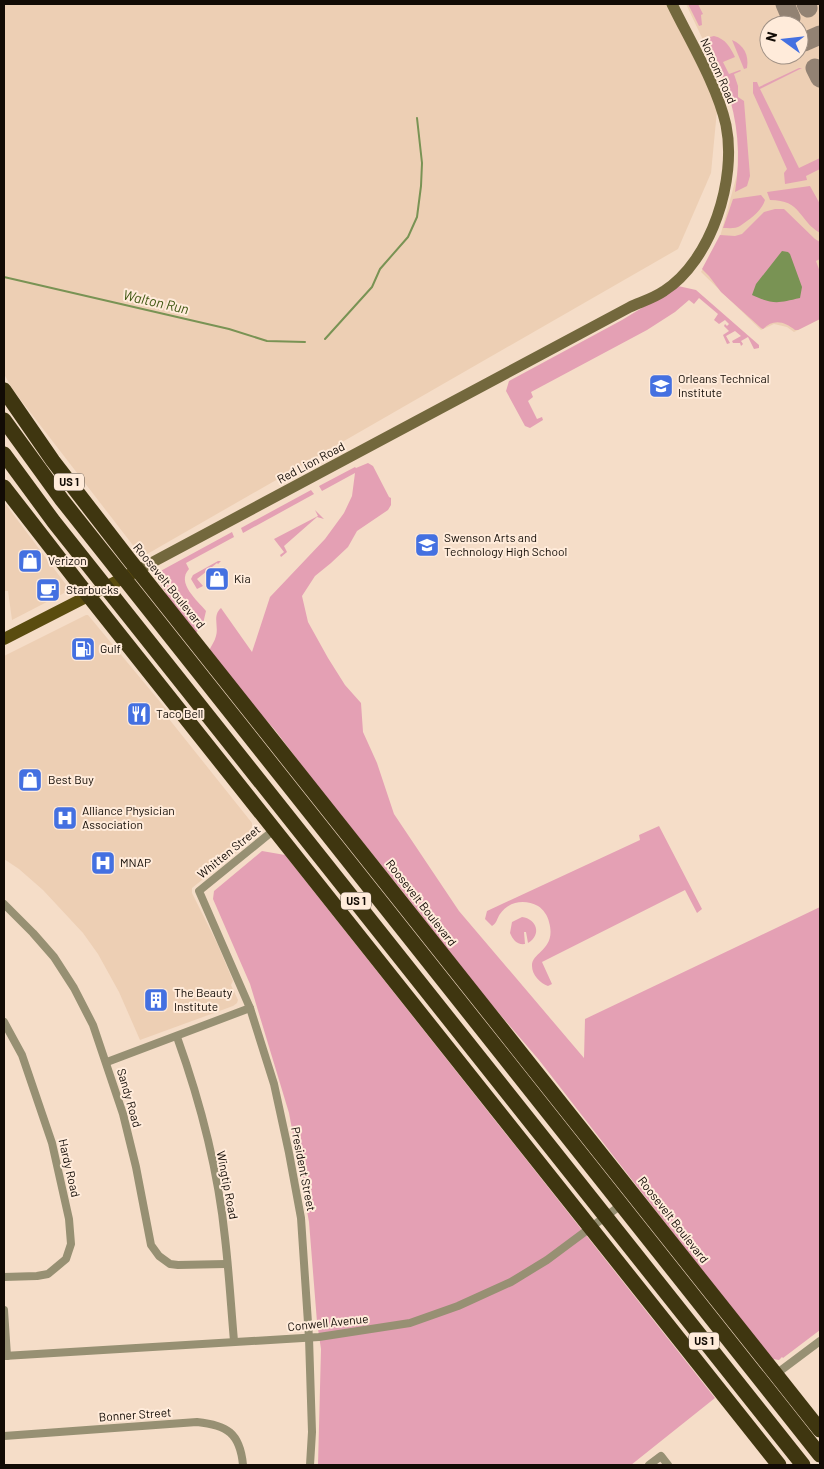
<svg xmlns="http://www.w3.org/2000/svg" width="824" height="1469" font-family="Barlow,sans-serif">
  <rect width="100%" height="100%" fill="#f5ddc8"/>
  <g fill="#edcfb4" fill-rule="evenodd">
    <polygon points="4,4 667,4 718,100 711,173 678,249 142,557 13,390 4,374"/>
    <path d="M686,4H820V319L794,332L787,327L774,324L761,330L701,272L718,244L741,160L734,105ZM769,25H799V55H769Z"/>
    <polygon points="4,502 70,590 12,620 8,591 4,591"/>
    <polygon points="86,615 88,615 166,709 165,714 252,823 252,827 249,832 254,838 192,888 192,893 217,943 233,981 231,985 238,1000 237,1003 233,1006 140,1040 119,992 98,954 83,933 43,890 19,869 4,859 4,656"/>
  </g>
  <g fill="#e4a0b4">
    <polygon points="688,4 698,4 703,14 701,15 702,25 699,26"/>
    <path d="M714,36C726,39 730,47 735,57L723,62L729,74L740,70L741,71L734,74L738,86V97L744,101L750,176L747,186L735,192C741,155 738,122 726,86L728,85L727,82L724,83L702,39Z"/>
    <path d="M732,40C744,45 749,55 747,68L744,69Z"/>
    <polygon points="799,68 802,68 760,89 799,168 820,158 820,169 806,176 807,180 785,184 784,173 787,169 753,93 753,82 757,82 759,87"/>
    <path d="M810,186L820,204V233C798,220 802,200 770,200L767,192Z"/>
    <path d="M761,195L765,200C762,211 749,220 740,226C736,229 728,228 723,228L733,199Z"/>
    <path d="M775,209H784L815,239L820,242V259L816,261L820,272V319L798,330H795C785,322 774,318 763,329L761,328L721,292L709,276L702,269L720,235L735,236L742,234L764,212Z"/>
    <polygon points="678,286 696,290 759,345 759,348 754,349 748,337 741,341 743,344 741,346 740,343 733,343 732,341 741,336 735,331 726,336 730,343 727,344 723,335 729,331 724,326 725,324 727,326 729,324 725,320 719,324 714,320 718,314 699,298 694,304 689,300 675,312 647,330 531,392 533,397 528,401 537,419 542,417 543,420 530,428 525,426 506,391 509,381 622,320"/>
    <path d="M368,463L373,466L389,497L391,498V505L388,510L357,531L348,547L331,563L315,576L302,596L308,622L328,658L345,685L361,703L363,732L377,763L394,814L459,911L584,1058L585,1019L820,907V1330L783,1358L782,1357L779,1360L773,1359L767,1354L539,1060L480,991L403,892L319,788L275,730L248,700L209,651C211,646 215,641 216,636C219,626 212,616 221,608L252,652L270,597L325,539L344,513L352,496L355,473L322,491L319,486L355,467L356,468Z"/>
    <polygon points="311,490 314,494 243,533 241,528"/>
    <polygon points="315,510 324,519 317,517 284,546 287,552 281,557 280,555 284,552 274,539 318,516"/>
    <path d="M232,532L234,537L186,563L189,569C176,583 197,600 206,611L202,628L195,633L165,595L166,593L155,577V574Z"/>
    <polygon points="218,561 221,561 218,564 217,563 197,579 203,586 197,589 191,579 193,575"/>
    <path d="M659,826L702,909L697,913L685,890L542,962L552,984L548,986C540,983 532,975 532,966C531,952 557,950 549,922C548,916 543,909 538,906C525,899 509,901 500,914C497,918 497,923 492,926L485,919L487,911L640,840L639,835Z"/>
    <polygon points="262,851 285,855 715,1398 631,1465 318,1465 321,1349 317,1322 309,1222 289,1113 250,984 213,899 214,891"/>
    <path d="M522,917C537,919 542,935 528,943L526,932H524L525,944C517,945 513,940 510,933L512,922Z"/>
  </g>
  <path fill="#799354" d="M782,251L788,252L790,254L802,287L800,298C778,303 774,305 752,295L756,284Z"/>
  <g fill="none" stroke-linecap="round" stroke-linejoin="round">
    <g stroke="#799354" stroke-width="2">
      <polyline points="4,277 229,329 267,341 305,342"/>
      <polyline points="325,339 372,287 380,269 408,237 417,217 421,186 422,163 417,118"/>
    </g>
    <g stroke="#928273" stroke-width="19">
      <polyline points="785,4 791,18"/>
      <polyline points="806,4 808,8"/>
      <polyline points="804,42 820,35"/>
      <polyline points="815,68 820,78"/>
    </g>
    <g stroke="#979073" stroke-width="8">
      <polyline points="274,830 199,891 250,1008 274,1084 289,1153 301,1218 309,1338 312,1432 310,1465"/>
      <polyline points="4,904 33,933 54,957 74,988 93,1025 123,1114 136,1167 151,1245 159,1256 170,1264 178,1265 226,1264"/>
      <polyline points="4,1022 22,1055 52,1143 69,1219 71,1244 66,1259 48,1274 37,1276 4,1277"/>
      <path d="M177,1037C200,1101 218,1170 225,1238C229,1272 231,1307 234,1341"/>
      <polyline points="107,1062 250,1008"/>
      <polyline points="4,1310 7,1356"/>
      <polyline points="4,1356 319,1337 410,1323 458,1306 511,1282 547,1260 621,1205"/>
      <polyline points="776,1374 820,1341"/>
      <path d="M4,1436L197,1422C227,1425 240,1433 243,1465"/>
      <polyline points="649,1465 661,1456 668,1465"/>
    </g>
    <path stroke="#73683d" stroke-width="11" d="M138,570L630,307C641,302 654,298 664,291C712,260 737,179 726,125C717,85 690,41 672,4"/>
    <polyline stroke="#5a4c0f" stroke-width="12" points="4,639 131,574"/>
    <g stroke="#3f3610" stroke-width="15">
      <polyline points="4,390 53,461 128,558 820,1430"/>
      <polyline points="4,420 62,500 820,1455"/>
      <polyline points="4,454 54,522 803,1465"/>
      <polyline points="4,487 80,585 779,1465"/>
    </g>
  </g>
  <defs>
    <symbol id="university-square" viewBox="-11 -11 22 22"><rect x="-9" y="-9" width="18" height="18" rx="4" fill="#4470e1" stroke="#ffebda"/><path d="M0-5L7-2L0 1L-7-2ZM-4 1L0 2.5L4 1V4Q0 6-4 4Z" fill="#fff"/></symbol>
    <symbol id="school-square" viewBox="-11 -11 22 22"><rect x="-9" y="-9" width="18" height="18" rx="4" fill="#4470e1" stroke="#ffebda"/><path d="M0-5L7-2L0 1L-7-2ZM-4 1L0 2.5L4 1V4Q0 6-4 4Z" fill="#fff"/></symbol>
    <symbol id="shop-square" viewBox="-11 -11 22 22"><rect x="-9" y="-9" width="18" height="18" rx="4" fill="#4470e1" stroke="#ffebda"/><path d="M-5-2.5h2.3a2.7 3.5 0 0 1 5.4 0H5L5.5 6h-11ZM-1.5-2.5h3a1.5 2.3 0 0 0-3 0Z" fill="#fff"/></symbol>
    <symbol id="cafe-square" viewBox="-11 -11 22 22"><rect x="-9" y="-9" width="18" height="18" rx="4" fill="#4470e1" stroke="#ffebda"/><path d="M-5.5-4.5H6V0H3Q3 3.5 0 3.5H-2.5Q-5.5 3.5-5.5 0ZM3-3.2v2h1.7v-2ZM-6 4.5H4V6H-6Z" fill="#fff"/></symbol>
    <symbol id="fuel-square" viewBox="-11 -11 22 22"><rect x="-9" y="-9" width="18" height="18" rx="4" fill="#4470e1" stroke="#ffebda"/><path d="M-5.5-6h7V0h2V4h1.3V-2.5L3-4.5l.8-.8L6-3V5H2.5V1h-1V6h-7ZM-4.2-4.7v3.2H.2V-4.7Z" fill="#fff"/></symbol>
    <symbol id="restaurant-square" viewBox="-11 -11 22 22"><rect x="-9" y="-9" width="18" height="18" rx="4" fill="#4470e1" stroke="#ffebda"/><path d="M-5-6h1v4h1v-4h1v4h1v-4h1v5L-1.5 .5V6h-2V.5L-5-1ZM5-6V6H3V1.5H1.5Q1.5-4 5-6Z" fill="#fff"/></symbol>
    <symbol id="hospital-square" viewBox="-11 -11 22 22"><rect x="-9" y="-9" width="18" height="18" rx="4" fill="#4470e1" stroke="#ffebda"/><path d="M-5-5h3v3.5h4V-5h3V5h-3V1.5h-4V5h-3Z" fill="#fff"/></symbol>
    <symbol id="building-square" viewBox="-11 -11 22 22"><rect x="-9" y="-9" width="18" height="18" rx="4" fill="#4470e1" stroke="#ffebda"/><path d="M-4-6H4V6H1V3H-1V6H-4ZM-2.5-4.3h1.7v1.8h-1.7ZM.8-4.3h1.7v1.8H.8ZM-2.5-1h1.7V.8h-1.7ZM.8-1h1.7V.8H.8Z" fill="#fff"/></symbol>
  </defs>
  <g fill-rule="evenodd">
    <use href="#university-square" x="647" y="372" width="28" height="28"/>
    <use href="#school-square" x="413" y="531" width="28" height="28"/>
    <use href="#shop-square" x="16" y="547" width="28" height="28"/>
    <use href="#shop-square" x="203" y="565" width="28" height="28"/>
    <use href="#cafe-square" x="34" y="576" width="28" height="28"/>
    <use href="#fuel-square" x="69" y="635" width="28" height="28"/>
    <use href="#restaurant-square" x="125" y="700" width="28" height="28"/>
    <use href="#shop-square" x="16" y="766" width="28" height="28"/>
    <use href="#hospital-square" x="51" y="804" width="28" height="28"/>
    <use href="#hospital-square" x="89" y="849" width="28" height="28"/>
    <use href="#building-square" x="142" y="986" width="28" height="28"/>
  </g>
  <g text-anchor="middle" stroke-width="4" stroke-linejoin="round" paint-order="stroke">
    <g fill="#ffebda" stroke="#594e45" stroke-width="1">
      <rect x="54" y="473.5" width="30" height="17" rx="4"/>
      <rect x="341" y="892.5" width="30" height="17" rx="4"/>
      <rect x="689" y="1332.5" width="30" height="17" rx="4"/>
    </g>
    <g font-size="11" font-weight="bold" fill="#120b05">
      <text x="69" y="486">US 1</text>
      <text x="356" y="905">US 1</text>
      <text x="704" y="1345">US 1</text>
    </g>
    <g font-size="12" fill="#120b05" stroke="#ffebda">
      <text transform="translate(718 71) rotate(66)" y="4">Norcom Road</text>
      <text transform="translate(311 463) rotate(-28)" y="4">Red Lion Road</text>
      <text transform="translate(169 586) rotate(51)" y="4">Roosevelt Boulevard</text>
      <text transform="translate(229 852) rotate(-39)" y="4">Whitten Street</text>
      <text transform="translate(421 903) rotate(52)" y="4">Roosevelt Boulevard</text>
      <text transform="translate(129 1098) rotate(74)" y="4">Sandy Road</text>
      <text transform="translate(69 1168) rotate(77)" y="4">Hardy Road</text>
      <text transform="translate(303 1169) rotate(79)" y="4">President Street</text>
      <text transform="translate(227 1185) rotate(79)" y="4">Wingtip Road</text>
      <text transform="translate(673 1220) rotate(52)" y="4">Roosevelt Boulevard</text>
      <text transform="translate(328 1323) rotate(-6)" y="4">Conwell Avenue</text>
      <text transform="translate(135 1415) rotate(-4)" y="4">Bonner Street</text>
    </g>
    <g font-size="12" fill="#120b05" stroke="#ffebda" text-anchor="start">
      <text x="678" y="383">Orleans Technical<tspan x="678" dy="14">Institute</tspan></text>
      <text x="444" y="542">Swenson Arts and<tspan x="444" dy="14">Technology High School</tspan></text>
      <text x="48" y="565">Verizon</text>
      <text x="234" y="583">Kia</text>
      <text x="66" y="594">Starbucks</text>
      <text x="100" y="653">Gulf</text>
      <text x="156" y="718">Taco Bell</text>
      <text x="48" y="784">Best Buy</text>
      <text x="82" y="815">Alliance Physician<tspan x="82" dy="14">Association</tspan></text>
      <text x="120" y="867">MNAP</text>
      <text x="174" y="997">The Beauty<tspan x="174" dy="14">Institute</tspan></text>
    </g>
    <g font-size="14" font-style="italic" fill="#405813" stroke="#ffebda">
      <text transform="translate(156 302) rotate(13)" y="5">Walton Run</text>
    </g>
  </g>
  <rect width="824" height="1469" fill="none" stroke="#120b05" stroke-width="10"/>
  <g transform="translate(784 40) rotate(285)"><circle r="24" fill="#ffebda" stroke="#a09185"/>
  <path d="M0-4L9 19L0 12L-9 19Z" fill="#4470e1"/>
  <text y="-8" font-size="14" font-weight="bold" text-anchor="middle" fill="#120b05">N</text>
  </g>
</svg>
